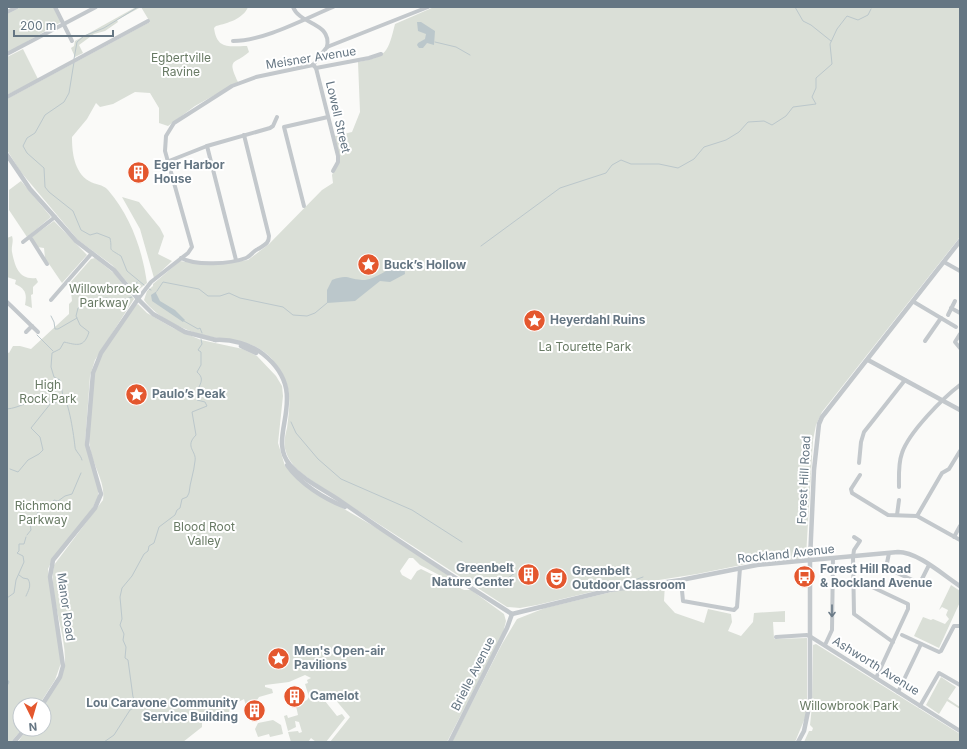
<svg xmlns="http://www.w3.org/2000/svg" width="967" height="749" font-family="Inter,sans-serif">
  <rect width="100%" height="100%" fill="#fafaf8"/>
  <g fill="#dadfd7">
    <polygon points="21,7 54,7 61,22 7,53 7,14"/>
    <path d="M136,7H248C243,19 228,23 216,26L214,28C217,50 229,46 247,46L249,52C235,65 226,57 238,82L195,106L168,126L159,123V108L150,93L135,92L113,104L100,107L96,103L87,119L72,137C72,152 74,172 89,181C95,185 103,184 108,190C131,217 142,249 147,283L137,291L134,290L112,265L78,240L20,171L7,150V99L150,22L141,7L117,20L118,22L105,31L94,34L79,45L83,53L75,57L71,48L74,46L75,41Z"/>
    <path d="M434,7H960V237L822,412L816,425L813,440L806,556L798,559L756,562L697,574L608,588L537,605L520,608L507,607L320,486C307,477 291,468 286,452C283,444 285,436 287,428C291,398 292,382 271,358C253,338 226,341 203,335C183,330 156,317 144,300L147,291L153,286V284L180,261L208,265L248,260L269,244L322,190L333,183L332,175L339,157L335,136L352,132L360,112L358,62C387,57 388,52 395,24Z"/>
    <polygon points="23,49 38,79 7,95 7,57"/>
    <polygon points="21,181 51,217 27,237 9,210 9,190"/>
    <polygon points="122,197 139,202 160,228 164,236 158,254 172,261 154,278 140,229"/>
    <polygon points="54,221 87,255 62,283 45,258 44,248 37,247 32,239 33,236"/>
    <path d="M12,236C14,242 11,246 12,252C15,267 19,280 36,278L38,282L33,287V294L31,295L32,308L25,305C27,294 26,289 15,284L16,280L7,277V238Z"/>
    <polygon points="95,258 115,274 134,299 95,360 90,376 85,444 98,489 98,497 92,509 52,560 48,569 61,663 55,680 39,705 20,705 20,729 22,729 11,742 7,742 7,352 9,353 13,346 20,346 31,349 69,314 69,304 72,301 70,283 91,259"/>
    <path d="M138,304L147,313L173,328L201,340L243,349L257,356L276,376L282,386L283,396L278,443L285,466L327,499L387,534L462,585L460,586L420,565L413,558H409L400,571L402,575L411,580L417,571L421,569L464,590H471L504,614L506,621L503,633L447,742H330L350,717L334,698L325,701L337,716L342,714L345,718L326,742H316L311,738L308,742H291L288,732L298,731L299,733L302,732L299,722L295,721L296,727L288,731L284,716L287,715L288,718L298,715L296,706L307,700L309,697L305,684L308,683L307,680L311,678L305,675L289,682L265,685V687L272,689L273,693L259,697L257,700L251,702L250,705L246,706L244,699L231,706L229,712L202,716V727L183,742H18L27,729H44C44,722 42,711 45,704C50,690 64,679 65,663C66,630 48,597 54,565L103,500C106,482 92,465 90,447C87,430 92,377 98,362C107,342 124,323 136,305Z"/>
    <polygon points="665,584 664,601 675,613 704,623 708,609 731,614 732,622 728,631 741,636 753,622 754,613 785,611 785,622 773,622 774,639 807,638 807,707 805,718 795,742 452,742 502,644 517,619 545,608 620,590"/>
    <polygon points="951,585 960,591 960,602 939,648 914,636 923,617 931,620 933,619 945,624 949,619 946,615 948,610 942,607 939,610"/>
    <polygon points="816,644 960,734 960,742 804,742 809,731 812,731 813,728 810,725 812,706 813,650 813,645"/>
    <polygon points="941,677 956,687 948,699 960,707 960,709 947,701 939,714 926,705"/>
    <polygon points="273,720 281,725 283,734 270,737 269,734 258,737 255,729 258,723"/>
  </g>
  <g fill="#bbc7cb">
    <polygon points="417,22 421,22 435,31 434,45 427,43 423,48 419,48 417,45 418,43 425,39 426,34 418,31"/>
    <path d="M398,262L404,263L405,274L390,282L380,281L355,301L327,303V290L332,280C348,274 347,279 362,280C372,281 392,268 398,262Z"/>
    <polygon points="157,291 156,293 160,301 175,310 185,320 183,322 152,301 151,295"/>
  </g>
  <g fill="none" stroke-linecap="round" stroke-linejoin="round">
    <g stroke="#bbc7cb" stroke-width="1">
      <polyline points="795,7 803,21 811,25 831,41"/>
      <polyline points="435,42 456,47 470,55"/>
      <polyline points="74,59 77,42 84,36 104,28 138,7"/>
      <path d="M74,62L69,93L64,102L45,115L35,133L27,138L23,146L27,153L44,168L45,187L49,192L73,211L81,230L90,235L97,233L110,238C113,252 106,247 121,256L127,271L144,285"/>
      <polyline points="481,246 560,188 606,173 612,165 621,160 631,164 659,164 678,168 694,159 704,147 726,140 739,132 748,122 764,121 772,125 786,116 793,107 816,104 812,97 816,88 816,78 832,64 830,44 837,29 847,16 858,20 868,15 871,9"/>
      <polyline points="135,289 137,282"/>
      <polyline points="149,289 151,290"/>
      <polyline points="157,291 163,282 199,289 208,296 220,296 229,293 240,298 283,307 293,315 307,316 315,313 327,303"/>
      <polyline points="51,316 54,322 55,329 58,329 77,318"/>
      <polyline points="184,321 198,329 200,328 202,333"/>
      <polyline points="37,335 53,351"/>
      <path d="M63,396C69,401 74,437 75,447C75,451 81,455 82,460"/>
      <path d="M7,409C20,408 29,400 41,399C45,399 50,402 54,404L63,396L60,380L54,377L51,367L52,353L60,349L64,342C77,345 84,348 89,332L80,325L76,316L78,308L84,303L98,302L106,298L120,301L132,297"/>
      <polyline points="291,422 296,433 318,459 341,479 412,510 462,542"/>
      <polyline points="10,469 18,472 28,460 39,454 43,450 40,437 31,428 51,403"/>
      <polyline points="27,535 31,530 30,522 36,518 39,509 47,503 52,503 54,500 58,501 65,496 72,494 81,473"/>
      <path d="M19,575L23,578L28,579C32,586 28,591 26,596"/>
      <polyline points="497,579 508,578 515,573"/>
      <polyline points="629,582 643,577"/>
      <polyline points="7,598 14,593 16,580 24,562 23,556 17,553 19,551 19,544 24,544 26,537"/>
      <polyline points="7,679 9,682 7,686"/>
      <path d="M104,742L114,735L130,710L139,705L133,697L128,660L125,658L126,647L123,640L124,634L120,625L122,619L120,597L122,588L132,576L144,554L148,551L149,546L154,543L159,527L175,515L177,510L180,508L182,499L187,497L189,493C190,482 194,472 195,461C197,451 184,447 196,435L192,412L207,406L205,402L197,400L200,391L199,387C202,381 203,377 197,372L201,365V352L198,350L202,344L201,339"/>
    </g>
    <g stroke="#c3c8cc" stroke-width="4">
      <polyline points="55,7 72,41"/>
      <path d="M293,7C300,25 332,22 327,47"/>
      <polyline points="7,12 17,7"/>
      <path d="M233,41C264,41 304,19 333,7"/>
      <polyline points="327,47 428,7"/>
      <polyline points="7,54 96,7"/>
      <polyline points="313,65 327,47"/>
      <polyline points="316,68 338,156 338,162 333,171"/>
      <polyline points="7,97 148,21"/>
      <polyline points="207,146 236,260"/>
      <polyline points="169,161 207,146 270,128 273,126 277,117"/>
      <polyline points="304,206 284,127 328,117"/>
      <polyline points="30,237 47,264"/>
      <polyline points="23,242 55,217"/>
      <path d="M181,258C196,266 230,264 246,258C251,256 253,251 258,249C264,245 269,244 269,236L244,135"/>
      <polyline points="944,262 960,271"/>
      <polyline points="138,299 151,282 188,253 192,247 165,151 166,136 174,123 232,86 256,77 313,65 316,68 369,58 381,54"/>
      <polyline points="51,300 92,253"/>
      <polyline points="7,302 38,332"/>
      <polyline points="914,302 956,327"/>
      <polyline points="951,308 960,313"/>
      <polyline points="948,315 955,301"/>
      <polyline points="26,332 32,326"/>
      <polyline points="960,334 955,342 960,348"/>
      <polyline points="925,341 941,318"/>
      <polyline points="859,463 861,442 864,432 905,380"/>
      <polyline points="860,475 851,489 852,493 888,515 917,516 960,540"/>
      <path d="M899,487C899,476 898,464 902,453C909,432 943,398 960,385"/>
      <polyline points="897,515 899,500"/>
      <polyline points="917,516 942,473 949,469 960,451"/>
      <polyline points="854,537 860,541 854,550 853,557 854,614 893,642"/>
      <polyline points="954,537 960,526"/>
      <polyline points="889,553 886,568 917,582 922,579 929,565"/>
      <polyline points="681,580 683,601 734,610 737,607 740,568"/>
      <polyline points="853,587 870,586 908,604 908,609 876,678"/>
      <polyline points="902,635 939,652 941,651 954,626 960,626"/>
      <polyline points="776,637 807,635 811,637 960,731"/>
      <polyline points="825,645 832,630 833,558"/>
      <polyline points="898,692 921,644"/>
      <polyline points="920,706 939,673 960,685"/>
    </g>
    <g stroke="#c3c8cc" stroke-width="4.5">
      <polyline points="7,155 30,189 76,241 114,270 138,299 153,314 185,332 216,340"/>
      <path d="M215,340C231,339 250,344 263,354C314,395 264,435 290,465C304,481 325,490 342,502C398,541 455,578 512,614L610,590L681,580L757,565L898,552C918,552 943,575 960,586"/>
      <polyline points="241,346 256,353"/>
      <polyline points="868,360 960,410"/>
      <path d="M287,465C300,484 325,499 345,507"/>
      <polyline points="42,705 60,677 63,666 50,577 53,560 95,508 101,494 87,445 93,373 101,353 138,299"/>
      <polyline points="14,742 25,729"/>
      <polyline points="450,742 507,628 512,614"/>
      <polyline points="798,742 804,731 810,702 810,560 814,470 819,424 822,417 960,241"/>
    </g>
  </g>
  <defs><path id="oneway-shaft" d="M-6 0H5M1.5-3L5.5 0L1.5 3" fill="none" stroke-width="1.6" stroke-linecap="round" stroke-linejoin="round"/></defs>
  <use stroke="#6a7a87" href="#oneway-shaft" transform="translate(832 611) rotate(90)"/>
  <defs>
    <symbol id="building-disc" viewBox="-11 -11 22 22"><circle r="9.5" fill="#e4572e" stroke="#fff"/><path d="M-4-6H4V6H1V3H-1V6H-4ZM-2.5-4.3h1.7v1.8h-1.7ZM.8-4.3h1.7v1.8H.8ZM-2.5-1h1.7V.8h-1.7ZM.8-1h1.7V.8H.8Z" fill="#fff"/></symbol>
    <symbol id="sight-disc" viewBox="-11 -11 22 22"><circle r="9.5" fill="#e4572e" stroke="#fff"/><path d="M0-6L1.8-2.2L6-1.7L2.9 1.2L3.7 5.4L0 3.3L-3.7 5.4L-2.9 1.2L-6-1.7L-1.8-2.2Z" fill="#fff"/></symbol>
    <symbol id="bus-disc" viewBox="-11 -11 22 22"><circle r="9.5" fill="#e4572e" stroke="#fff"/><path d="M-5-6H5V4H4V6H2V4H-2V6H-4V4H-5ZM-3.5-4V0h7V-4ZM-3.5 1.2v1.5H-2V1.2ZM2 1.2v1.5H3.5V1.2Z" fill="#fff"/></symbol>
    <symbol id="theatre-disc" viewBox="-11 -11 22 22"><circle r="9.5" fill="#e4572e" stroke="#fff"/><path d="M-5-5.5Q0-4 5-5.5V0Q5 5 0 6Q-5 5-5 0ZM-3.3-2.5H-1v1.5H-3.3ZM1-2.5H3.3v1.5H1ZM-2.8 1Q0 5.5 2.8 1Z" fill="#fff"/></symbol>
  </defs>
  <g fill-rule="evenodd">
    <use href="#building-disc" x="126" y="160" width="25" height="25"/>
    <use href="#sight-disc" x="356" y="252" width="25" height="25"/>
    <use href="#sight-disc" x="522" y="308" width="25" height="25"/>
    <use href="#sight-disc" x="124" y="382" width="25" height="25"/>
    <use href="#building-disc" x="516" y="562" width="25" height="25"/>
    <use href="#bus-disc" x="792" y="564" width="25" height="25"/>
    <use href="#theatre-disc" x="544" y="566" width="25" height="25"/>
    <use href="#sight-disc" x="266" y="646" width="25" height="25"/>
    <use href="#building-disc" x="282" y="684" width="25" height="25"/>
    <use href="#building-disc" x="242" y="698" width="25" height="25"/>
  </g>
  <g text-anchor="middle" stroke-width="4" stroke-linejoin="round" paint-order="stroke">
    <g font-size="12" fill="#687a64" stroke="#fff">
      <text x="181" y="62">Egbertville<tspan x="181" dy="14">Ravine</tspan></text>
      <text x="104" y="293">Willowbrook<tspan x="104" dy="14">Parkway</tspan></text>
      <text x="585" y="351">La Tourette Park</text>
      <text x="48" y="389">High<tspan x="48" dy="14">Rock Park</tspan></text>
      <text x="43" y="510">Richmond<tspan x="43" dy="14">Parkway</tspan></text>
      <text x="204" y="531">Blood Root<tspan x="204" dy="14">Valley</tspan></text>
      <text x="849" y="710">Willowbrook Park</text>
    </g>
    <g font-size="12" fill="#657683" stroke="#fff">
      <text transform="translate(311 58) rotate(-9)" y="4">Meisner Avenue</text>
      <text transform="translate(338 117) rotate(77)" y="4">Lowell Street</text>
      <text transform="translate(804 480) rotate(-87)" y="4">Forest Hill Road</text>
      <text transform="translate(786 554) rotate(-6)" y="4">Rockland Avenue</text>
      <text transform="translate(66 607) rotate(82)" y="4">Manor Road</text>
      <text transform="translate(876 666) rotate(32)" y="4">Ashworth Avenue</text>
      <text transform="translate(473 674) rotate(-63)" y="4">Brielle Avenue</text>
    </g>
    <g font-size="12" font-weight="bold" fill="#657683" stroke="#fff" text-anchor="start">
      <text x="154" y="169">Eger Harbor<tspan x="154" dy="14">House</tspan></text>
      <text x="384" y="269">Buck’s Hollow</text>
      <text x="550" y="324">Heyerdahl Ruins</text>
      <text x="152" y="398">Paulo’s Peak</text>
      <text x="514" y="572" text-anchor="end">Greenbelt<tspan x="514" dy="14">Nature Center</tspan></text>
      <text x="820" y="573">Forest Hill Road<tspan x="820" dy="14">&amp; Rockland Avenue</tspan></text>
      <text x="572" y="575">Greenbelt<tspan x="572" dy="14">Outdoor Classroom</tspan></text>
      <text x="294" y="655">Men's Open-air<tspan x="294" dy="14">Pavilions</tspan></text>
      <text x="310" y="700">Camelot</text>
      <text x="238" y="707" text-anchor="end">Lou Caravone Community<tspan x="238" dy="14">Service Building</tspan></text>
    </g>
  </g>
  <rect width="967" height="749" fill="none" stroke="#657683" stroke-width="16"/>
  <g transform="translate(32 717) rotate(175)"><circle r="19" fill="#ffffff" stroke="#c1c8cd"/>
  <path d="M0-3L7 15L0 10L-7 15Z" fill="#e4572e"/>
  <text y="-6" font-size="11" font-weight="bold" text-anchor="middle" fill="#657683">N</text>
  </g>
  <path d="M14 30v6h99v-6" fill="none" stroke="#657683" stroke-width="2"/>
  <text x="20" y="30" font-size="12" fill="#657683" stroke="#ffffff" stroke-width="3" paint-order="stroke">200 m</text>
</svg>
